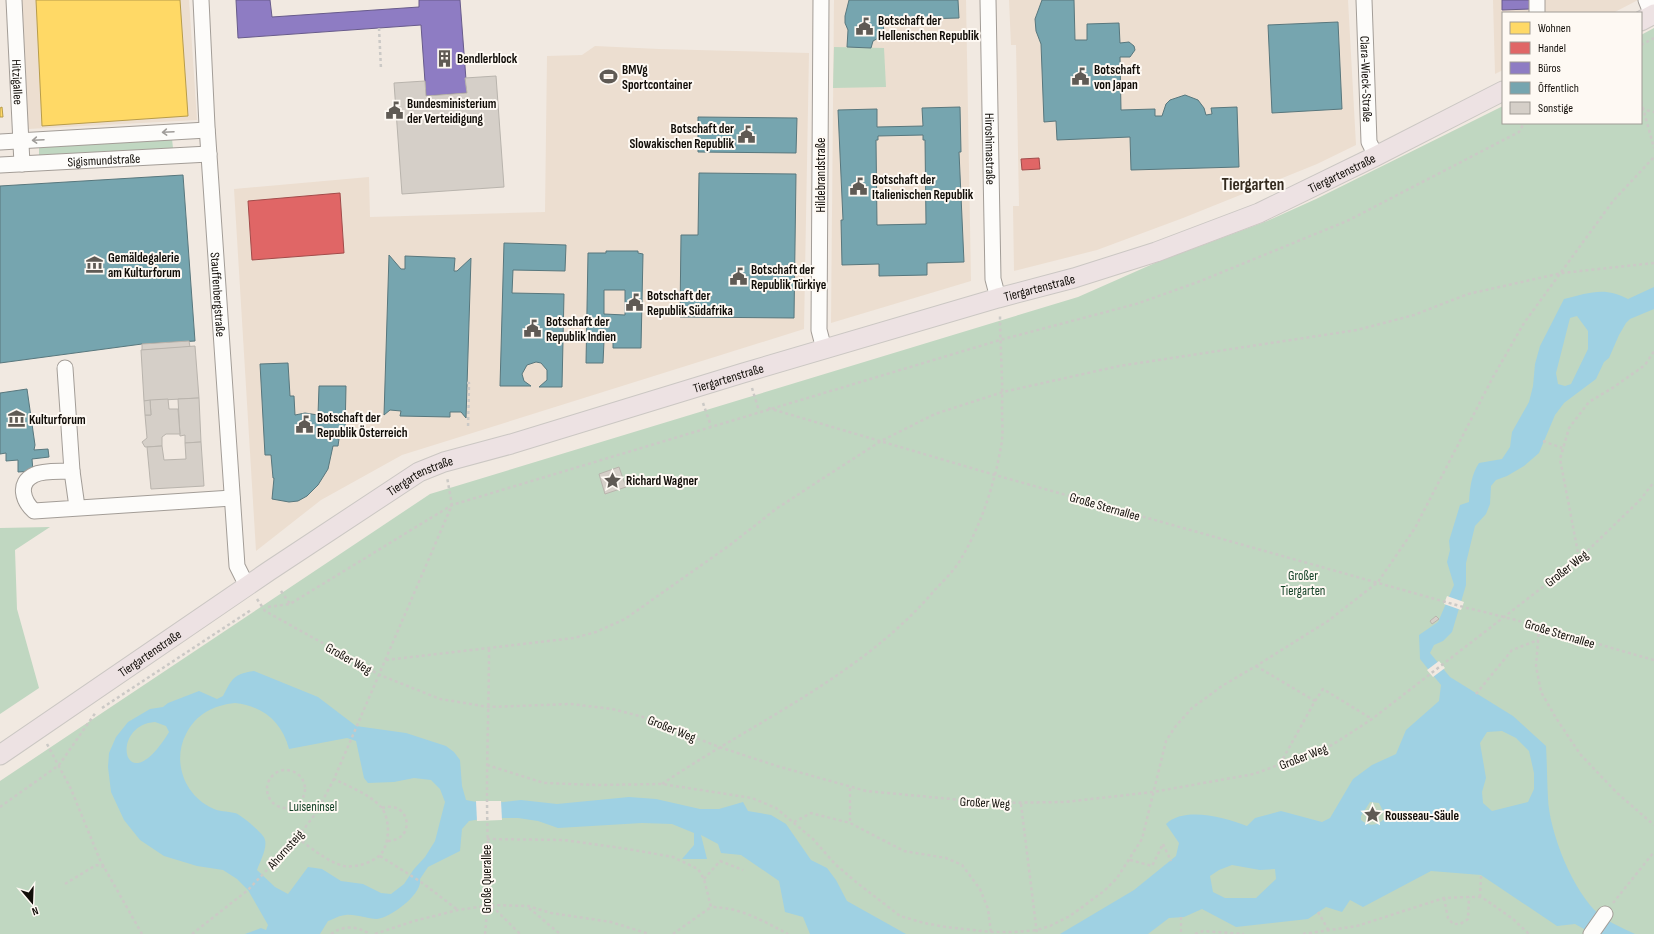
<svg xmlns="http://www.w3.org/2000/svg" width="1654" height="934" font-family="'Sofia Sans Condensed',sans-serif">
  <rect width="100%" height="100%" fill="#f1e9e1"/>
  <g fill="#ecded0">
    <polygon points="22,0 189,0 197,120 28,129"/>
    <polygon points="834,0 966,0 971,281 831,323"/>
    <polygon points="1009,0 1348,0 1356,145 1317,164 1183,218 1097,250 1014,271 1013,206 1019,206 1016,45 1011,45"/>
    <polygon points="1493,0 1638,0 1613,13 1503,13 1503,70 1495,74"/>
    <polygon points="595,46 659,49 809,53 804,329 402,455 321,500 256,551 234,189 369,177 370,217 545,212 547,56 582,55"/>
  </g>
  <g fill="#c0d7c1">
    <polygon points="1654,28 1654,934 0,934 0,781 430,494 1078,297 1155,263 1267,221 1316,199 1503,106 1503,123 1641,123 1641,35"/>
    <polygon points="834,47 884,48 886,87 833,88"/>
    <polygon points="172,139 173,148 39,155 39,147"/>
    <polygon points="50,527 15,550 17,609 39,688 0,714 0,528"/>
  </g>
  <g fill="#9fd1e3" fill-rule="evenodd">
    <path d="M1654,287V309L1630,319L1626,323L1619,335L1609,358L1604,362L1596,379L1564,403L1555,415L1539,453L1524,466L1507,476L1496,480L1491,486L1490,504L1486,514L1475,526L1466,563V585L1452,632L1443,641L1434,645L1430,653L1450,677L1513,716L1546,746C1547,763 1547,780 1548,798C1549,831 1573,893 1600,915C1610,923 1623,928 1635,934H1593L1575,924L1557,926L1481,875L1431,871L1363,907L1350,900L1342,912L1326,907L1308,919L1236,927L1202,909L1184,917L1169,918L1148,934H1060L1134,890L1176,856L1179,843L1166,824C1185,806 1225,818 1247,826L1255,818L1281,811L1322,822L1330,818L1353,779L1372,765L1396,754L1406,730L1439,701L1441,685L1420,659L1419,635L1438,622L1454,585L1447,562L1450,550L1449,541L1460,505L1469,502C1470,488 1471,475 1479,463L1502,459L1510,447L1512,432L1529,402L1533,386L1535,364L1540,346L1564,299C1588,293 1605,286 1628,299ZM1577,316L1588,331V349L1571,384L1565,386L1558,384L1556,373L1570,318ZM1502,731L1516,738L1529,751L1534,773V789L1528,802L1492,811L1483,803L1482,792L1486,778L1480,743L1487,732ZM1370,802L1379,803L1386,817C1379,825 1370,828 1361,820V816ZM1232,865L1260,870L1275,869L1276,879L1256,898H1225L1213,892L1210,876L1219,870Z"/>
    <path d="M254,671L318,697L356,726L406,733L446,746L454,752L460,760L462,786L466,800L487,804L521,800L557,804L629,797L656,799L700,809H719L743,802L748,811L771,815L786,824L811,860L827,868L836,880L847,901L906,934H810L803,917L785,912L779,881L741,855L721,853L718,844L701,835L707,859H682L694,845V833L672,824L642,823L558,828L538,821L518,818H487L469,821L462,829L460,851L428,867L420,879C423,894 390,918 377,919C367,919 356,914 346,915C340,915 334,919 328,921L320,934H245L261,928L266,930L268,925L248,890L237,879L223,870L197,866L164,856L140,840L124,820L111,792L108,767L109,753L116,737L128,722L150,709L163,707L168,703L199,691L217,699L223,696C232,679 233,674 254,671ZM235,703C263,706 282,722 289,749L347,738L356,741L364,778L368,783L394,782L414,778L431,780L440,789L445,802L435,841L425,857L414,869L404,884L391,894L381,893L363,884L341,881L322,869L308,867L288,894L275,887L257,870C260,861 270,844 263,836C260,831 240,814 235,813C227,811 219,812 212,808C184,795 172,761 186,734C196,714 214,705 235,703ZM155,722L166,726L169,732C124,806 108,725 155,722Z"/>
  </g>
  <g fill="#f1e9e1">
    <polygon points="1447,596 1464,602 1461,610 1444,604"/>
    <polygon points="1439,661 1445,668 1433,677 1427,670"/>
    <polygon points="476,801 501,801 502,820 477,821"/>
  </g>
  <g fill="#ffd966" stroke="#b89c4a">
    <polygon points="36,0 180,0 188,116 42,126"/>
    <polygon points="2,107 3,117 0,117 0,108"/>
  </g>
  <g fill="#e06666" stroke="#a24b4a">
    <polygon points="1039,158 1040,169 1022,170 1021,159"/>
    <polygon points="340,193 344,253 252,260 248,201"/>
  </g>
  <g fill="#8e7cc3" stroke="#685b8b">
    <polygon points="236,0 270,0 272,17 419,7 419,0 460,0 467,93 426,96 421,25 238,38"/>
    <polygon points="1502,0 1530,0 1530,9 1502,10"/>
  </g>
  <g fill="#76a5af" stroke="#58777d" fill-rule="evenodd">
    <polygon points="849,0 958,0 959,18 883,20 884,35 873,41 871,48 847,47 848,30 845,23 845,16"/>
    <polygon points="1042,0 1074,0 1075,40 1087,40 1087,24 1119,23 1120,43 1129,42 1134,46 1135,50 1130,57 1120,57 1121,110 1155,109 1155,116 1162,116 1166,104 1170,100 1185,95 1198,100 1204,108 1206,115 1212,114 1211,108 1237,107 1239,167 1131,170 1130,137 1057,140 1056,121 1044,122 1041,44 1036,31 1035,19"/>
    <polygon points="1338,22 1342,109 1272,113 1268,25"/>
    <path d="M960,107L961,152H959L964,262L927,263V275L879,276V264L842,265L841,220H843L838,110L877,109V127L923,126L922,108ZM923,135V140H925L926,224L877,225L876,140H878V136Z"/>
    <polygon points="698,117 797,118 796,153 698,152"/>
    <polygon points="699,173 796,174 794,318 680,317 681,235 698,235"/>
    <polygon points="183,175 195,341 142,344 0,363 0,186"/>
    <polygon points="504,243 566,245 565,271 513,270 512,293 564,294 562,387 539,387 547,380 547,370 541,363 536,362 527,365 522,374 524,381 531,386 500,386"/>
    <path d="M606,251H638V253L643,254L641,348H613V341H604L603,363H586L588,253H606ZM604,290H625V315L604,314Z"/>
    <polygon points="389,255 401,269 405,269 405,256 455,258 454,271 457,271 471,258 466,418 461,412 450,412 450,417 400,416 401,411 390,410 384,415"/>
    <polygon points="288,363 290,396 294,396 295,415 305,413 318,415 319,386 346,386 345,434 335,433 334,438 339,439 338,446 333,446 328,469 318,485 307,496 298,501 289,502 272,499 274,478 273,478 271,455 265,455 260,364"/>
    <polygon points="27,389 35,445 34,450 48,449 49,457 32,459 33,471 18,472 18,460 6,461 6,453 0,454 0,393"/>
  </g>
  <g fill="#d5cfc8" stroke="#b9b4ad">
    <polygon points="496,76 504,187 402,194 394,83 425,81 426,96 467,93 465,78"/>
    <polygon points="189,341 190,347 142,350 142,344"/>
    <polygon points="195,346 199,398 144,401 141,350"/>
    <polygon points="199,398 201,442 185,443 185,435 180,436 178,399"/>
    <polygon points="168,399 169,409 178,409 180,434 166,434 162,437 162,446 145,447 142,442 147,438 145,415 151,415 150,400"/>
    <polygon points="150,400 151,415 145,415 144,401"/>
    <polygon points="201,442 204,486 151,489 147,447 162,446 164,460 186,459 185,443"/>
    <polygon points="619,467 626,487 605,494 599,474"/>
    <polygon points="1436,616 1439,619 1432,624 1430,621"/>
  </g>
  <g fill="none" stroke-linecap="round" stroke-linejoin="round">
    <defs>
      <g id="minor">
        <path id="s1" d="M14,0L22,164"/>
        <path id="s2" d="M201,0L207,126L237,566L247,586"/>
        <polyline points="821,0 819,330 824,349"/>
        <path id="s3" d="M988,0L993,279L998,298"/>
        <path id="s4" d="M1364,0L1369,142L1376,156"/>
        <polyline points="1646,0 1652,15"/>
        <polyline points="1537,13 1537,0"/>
        <polyline points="0,142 207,130"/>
        <path id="s5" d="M0,165L209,154"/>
        <polyline points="65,368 72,471"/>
        <path d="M77,507L72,471C61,472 44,470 34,475C17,483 23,501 34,511L232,498"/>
        <polyline points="1591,934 1605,914"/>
      </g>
      <g id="major">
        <polyline points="1641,21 1654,14"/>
        <path id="s6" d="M0,755L269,571L419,472L444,462L511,444L743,373L998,298L1074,278L1156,252L1259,213L1376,156L1503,91"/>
      </g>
    </defs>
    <use href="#minor" stroke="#a39d97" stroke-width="17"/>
    <use href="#major" stroke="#cbc7c3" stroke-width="21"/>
    <g stroke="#cbc9c6" stroke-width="2.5" stroke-dasharray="3 3" stroke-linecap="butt">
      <polyline points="379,28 381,69"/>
      <polyline points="1641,45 1654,38"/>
      <polyline points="1641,101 1654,148"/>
      <polyline points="1641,109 1654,112"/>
      <polyline points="467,383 469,383 468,429"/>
      <polyline points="752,388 759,411"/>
      <polyline points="703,403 711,426"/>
      <path d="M768,408L995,475L1467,608C1530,622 1592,643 1654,660"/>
      <polyline points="1543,441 1562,448"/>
      <polyline points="1579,558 1560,459 1569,428 1589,402 1614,387 1645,365 1654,351"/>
      <polyline points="281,591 290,604"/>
      <polyline points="257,599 265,611 380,675 440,699 489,707 571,704 612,709 643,717 719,747 777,766 866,791 994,803 1065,802 1153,792 1254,774 1332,745 1372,719 1579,559 1640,500 1654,482"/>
      <polyline points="268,607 290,604 452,505 1000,340 1136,304 1198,282 1347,221 1519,132 1524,123"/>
      <polyline points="1539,628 1536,666 1541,692 1556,718 1580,754 1616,792 1654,825"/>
      <polyline points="386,660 574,638 596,632 625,619 730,545 776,509 828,475 881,441 935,414 1003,392 1119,366 1357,330 1414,315 1468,294 1562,273 1654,263"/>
      <polyline points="1256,666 1315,701"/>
      <polyline points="1476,694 1512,650 1538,640"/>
      <polyline points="102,708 251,610"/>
      <polyline points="47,744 71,789 100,860 142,934"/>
      <polyline points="1280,764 1315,701 1323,689 1372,719"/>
      <polyline points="487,765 544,783 597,785 662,784 752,798 776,808 813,839 835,864 856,882 900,916 924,923 946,927 991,932 1014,932 1037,930 1050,926 1070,916 1104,891 1117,878 1142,839 1166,741 1175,727 1192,708 1222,686 1256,666 1328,621 1378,582 1415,528 1493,377 1524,323 1613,201 1654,157"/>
      <circle cx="286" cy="789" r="19"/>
      <path d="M662,784C755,721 860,677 934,591C943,581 954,571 961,559C982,523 995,483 1002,441C1003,431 1002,419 1002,409C1003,377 1000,346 1000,314"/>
      <polyline points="850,788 850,823"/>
      <polyline points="297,804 316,813"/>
      <polyline points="1021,804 1037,934"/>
      <polyline points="0,807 59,765 96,712"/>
      <path d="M382,808C410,799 418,841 386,841"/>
      <polyline points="794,822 811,813 850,823 904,851 946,858 962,865 980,889 988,909 991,932"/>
      <path d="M297,838C312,848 327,862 344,866C355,868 371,863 379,856C390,846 391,819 381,807C369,794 350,787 334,779"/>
      <path d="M487,839L564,840L628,849L673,857L698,869L704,879L711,907C740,907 763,921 788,934"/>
      <polyline points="1163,844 1171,861"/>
      <polyline points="380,856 421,882 458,910"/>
      <polyline points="1130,860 1152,866 1163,844"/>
      <polyline points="704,879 720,861 743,870"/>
      <polyline points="65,884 96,865 104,867"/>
      <polyline points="1480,897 1481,875"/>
      <polyline points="1444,898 1448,918 1453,924 1460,924 1468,919 1469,897"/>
      <polyline points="1613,903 1654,852"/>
      <polyline points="492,906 520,934"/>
      <polyline points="529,908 560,934"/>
      <polyline points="1318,912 1329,931"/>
      <polyline points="1181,917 1181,934"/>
      <polyline points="192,934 248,890 297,838 316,813 334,779 452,505 447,477"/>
      <path d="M331,934C344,925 357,926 370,934"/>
      <polyline points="375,934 414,921 458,910 492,905 528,906 551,913 611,922 649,934"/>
      <path d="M485,934C490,887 487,840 487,793C487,745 489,696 489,647"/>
      <polyline points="673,934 711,907"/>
      <polyline points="1195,934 1203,931 1244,934"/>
      <polyline points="1303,934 1357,926 1444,898 1469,897 1480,897 1486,900 1513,919 1529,934"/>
    </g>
    <use href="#minor" stroke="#fdfcfa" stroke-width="15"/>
    <use href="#major" stroke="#ede2e3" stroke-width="19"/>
  </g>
  <defs><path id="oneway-shaft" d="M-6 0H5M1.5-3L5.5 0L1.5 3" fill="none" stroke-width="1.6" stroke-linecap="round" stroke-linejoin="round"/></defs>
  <g stroke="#9f9c99">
    <use href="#oneway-shaft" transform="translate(168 132) rotate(177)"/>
    <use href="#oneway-shaft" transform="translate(38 140) rotate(177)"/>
  </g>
  <defs>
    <symbol id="civic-bare" viewBox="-9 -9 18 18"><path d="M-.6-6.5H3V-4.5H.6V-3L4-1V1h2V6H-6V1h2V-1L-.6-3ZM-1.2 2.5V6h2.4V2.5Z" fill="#5f5a54" stroke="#fef9f3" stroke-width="2.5" paint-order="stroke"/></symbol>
    <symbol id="building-bare" viewBox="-9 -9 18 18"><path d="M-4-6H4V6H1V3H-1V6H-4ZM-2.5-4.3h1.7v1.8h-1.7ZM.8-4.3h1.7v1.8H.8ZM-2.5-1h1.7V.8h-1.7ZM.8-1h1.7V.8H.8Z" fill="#5f5a54" stroke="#fef9f3" stroke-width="2.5" paint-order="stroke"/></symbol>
    <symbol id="stadium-bare" viewBox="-9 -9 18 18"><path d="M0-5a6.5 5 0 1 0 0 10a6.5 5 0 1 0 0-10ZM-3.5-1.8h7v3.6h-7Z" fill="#5f5a54" stroke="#fef9f3" stroke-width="2.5" paint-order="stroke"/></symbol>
    <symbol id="museum-bare" viewBox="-9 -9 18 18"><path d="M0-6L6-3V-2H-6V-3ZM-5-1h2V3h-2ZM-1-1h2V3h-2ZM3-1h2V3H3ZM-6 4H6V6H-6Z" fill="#5f5a54" stroke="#fef9f3" stroke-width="2.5" paint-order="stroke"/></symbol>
    <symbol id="sight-bare" viewBox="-9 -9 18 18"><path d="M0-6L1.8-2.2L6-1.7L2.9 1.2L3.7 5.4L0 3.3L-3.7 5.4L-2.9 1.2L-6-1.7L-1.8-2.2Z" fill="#5f5a54" stroke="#fef9f3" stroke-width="2.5" paint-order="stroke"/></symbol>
  </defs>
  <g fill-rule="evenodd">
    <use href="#civic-bare" x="852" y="14" width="25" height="25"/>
    <use href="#building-bare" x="432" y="46" width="25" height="25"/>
    <use href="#stadium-bare" x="596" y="64" width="25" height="25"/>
    <use href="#civic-bare" x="1068" y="64" width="25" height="25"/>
    <use href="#civic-bare" x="382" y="98" width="25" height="25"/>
    <use href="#civic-bare" x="734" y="122" width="25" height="25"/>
    <use href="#civic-bare" x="846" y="174" width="25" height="25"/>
    <use href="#museum-bare" x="82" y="252" width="25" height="25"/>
    <use href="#civic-bare" x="726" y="264" width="25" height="25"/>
    <use href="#civic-bare" x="622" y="290" width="25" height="25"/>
    <use href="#civic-bare" x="520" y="316" width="25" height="25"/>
    <use href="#museum-bare" x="4" y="406" width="25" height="25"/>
    <use href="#civic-bare" x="292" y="412" width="25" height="25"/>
    <use href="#sight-bare" x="600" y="468" width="25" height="25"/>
    <use href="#sight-bare" x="1360" y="802" width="25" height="25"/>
  </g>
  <g text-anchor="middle" stroke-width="4" stroke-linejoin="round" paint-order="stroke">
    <g font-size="13" font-weight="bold" fill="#110d08" stroke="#fef9f3" text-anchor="start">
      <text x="878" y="25">Botschaft der<tspan x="878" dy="15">Hellenischen Republik</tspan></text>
      <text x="457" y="63">Bendlerblock</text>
      <text x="622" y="74">BMVg<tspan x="622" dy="15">Sportcontainer</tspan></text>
      <text x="1094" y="74">Botschaft<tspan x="1094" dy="15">von Japan</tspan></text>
      <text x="407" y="108">Bundesministerium<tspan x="407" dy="15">der Verteidigung</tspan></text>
      <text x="734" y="133" text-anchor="end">Botschaft der<tspan x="734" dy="15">Slowakischen Republik</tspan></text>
      <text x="872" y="184">Botschaft der<tspan x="872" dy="15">Italienischen Republik</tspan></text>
      <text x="108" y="262">Gemäldegalerie<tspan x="108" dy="15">am Kulturforum</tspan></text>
      <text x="751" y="274">Botschaft der<tspan x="751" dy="15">Republik Türkiye</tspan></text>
      <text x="647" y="300">Botschaft der<tspan x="647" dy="15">Republik Südafrika</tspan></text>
      <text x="546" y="326">Botschaft der<tspan x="546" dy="15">Republik Indien</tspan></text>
      <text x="317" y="422">Botschaft der<tspan x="317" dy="15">Republik Österreich</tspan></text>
      <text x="29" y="424">Kulturforum</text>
      <text x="626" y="485">Richard Wagner</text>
      <text x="1385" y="820">Rousseau-Säule</text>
    </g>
    <g font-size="13" fill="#110d08" stroke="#fef9f3">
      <text dy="5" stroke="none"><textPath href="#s4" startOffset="79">Clara-Wieck-Straße</textPath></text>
      <text dy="5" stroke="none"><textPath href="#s1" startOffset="82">Hitzigallee</textPath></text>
      <text dy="5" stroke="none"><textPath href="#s3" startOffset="149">Hiroshimastraße</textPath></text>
      <text dy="5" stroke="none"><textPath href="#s5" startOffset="104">Sigismundstraße</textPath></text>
      <text dy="5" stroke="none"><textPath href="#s6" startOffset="1477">Tiergartenstraße</textPath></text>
      <text transform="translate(820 175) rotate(-90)" y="5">Hildebrandstraße</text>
      <text dy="5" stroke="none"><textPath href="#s6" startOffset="1153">Tiergartenstraße</textPath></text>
      <text dy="5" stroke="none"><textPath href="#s2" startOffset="295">Stauffenbergstraße</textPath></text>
      <text dy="5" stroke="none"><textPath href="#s6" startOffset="829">Tiergartenstraße</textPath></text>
      <text dy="5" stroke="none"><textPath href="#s6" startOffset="505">Tiergartenstraße</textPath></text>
      <text transform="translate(1105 506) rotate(16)" y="5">Große Sternallee</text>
      <text transform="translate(1566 568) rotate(-38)" y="5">Großer Weg</text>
      <text transform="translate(1560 633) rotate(17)" y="5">Große Sternallee</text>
      <text dy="5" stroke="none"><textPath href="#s6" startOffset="181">Tiergartenstraße</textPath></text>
      <text transform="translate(349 658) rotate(29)" y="5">Großer Weg</text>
      <text transform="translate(672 728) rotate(22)" y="5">Großer Weg</text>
      <text transform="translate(1303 756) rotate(-21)" y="5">Großer Weg</text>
      <text transform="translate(985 802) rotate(3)" y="5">Großer Weg</text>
      <text transform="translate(285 849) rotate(-48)" y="5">Ahornsteig</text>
      <text transform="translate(486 879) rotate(-90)" y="5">Große Querallee</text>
    </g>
    <g font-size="13" fill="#134026" stroke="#fef9f3">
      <text x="1303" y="580">Großer<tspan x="1303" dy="15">Tiergarten</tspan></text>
      <text x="313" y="811">Luiseninsel</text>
    </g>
    <g font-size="17" font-weight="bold" fill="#342b1f" stroke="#fef9f3">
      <text x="1253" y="190">Tiergarten</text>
    </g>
  </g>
  <rect x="1502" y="12" width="140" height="112" fill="#fef9f3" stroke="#9f9b95"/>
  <rect x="1510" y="22" width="20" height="12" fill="#ffd966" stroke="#9f9b95"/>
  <text x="1538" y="32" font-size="12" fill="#110d08">Wohnen</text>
  <rect x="1510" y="42" width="20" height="12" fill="#e06666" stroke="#9f9b95"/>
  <text x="1538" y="52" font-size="12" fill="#110d08">Handel</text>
  <rect x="1510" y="62" width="20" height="12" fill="#8e7cc3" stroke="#9f9b95"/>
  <text x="1538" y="72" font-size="12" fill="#110d08">Büros</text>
  <rect x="1510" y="82" width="20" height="12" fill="#76a5af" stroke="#9f9b95"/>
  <text x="1538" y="92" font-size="12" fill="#110d08">Öffentlich</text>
  <rect x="1510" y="102" width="20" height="12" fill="#d5cfc8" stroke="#9f9b95"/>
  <text x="1538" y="112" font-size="12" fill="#110d08">Sonstige</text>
  <g transform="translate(32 902) rotate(161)" stroke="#fef9f3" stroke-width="3" paint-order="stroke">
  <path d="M0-3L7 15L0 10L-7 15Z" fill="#110d08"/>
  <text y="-6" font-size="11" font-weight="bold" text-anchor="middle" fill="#110d08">N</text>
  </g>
</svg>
